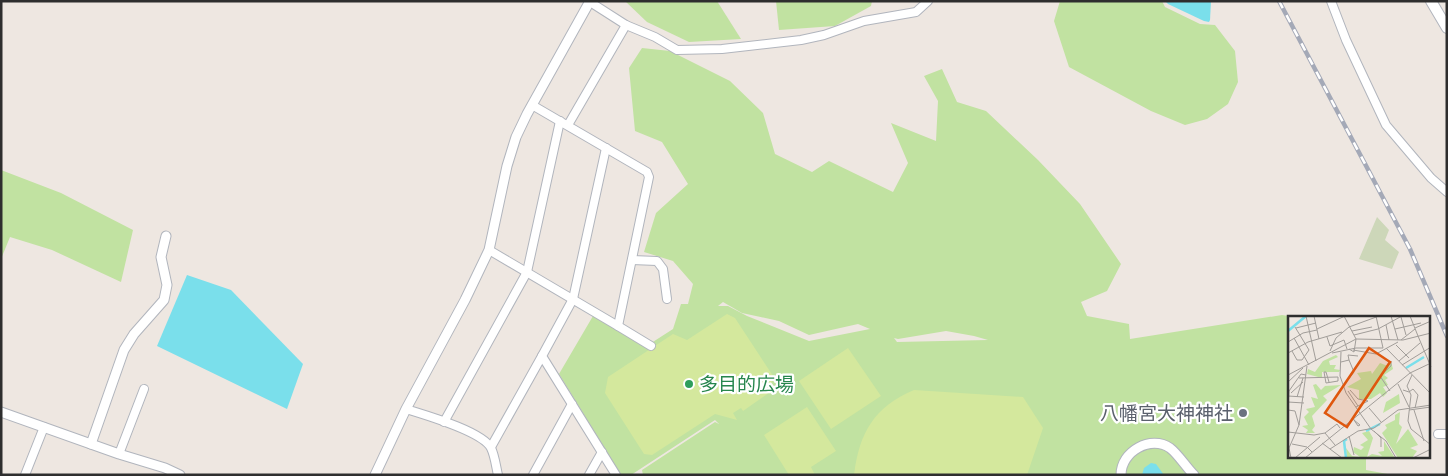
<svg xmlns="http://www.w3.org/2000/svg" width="1448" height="476" font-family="Karla,'Noto Sans JP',sans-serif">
  <rect width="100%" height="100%" fill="#eee7e1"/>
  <g fill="#c1e2a1" fill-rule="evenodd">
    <polygon points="625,1 717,1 741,39 689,42 647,22"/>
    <polygon points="776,1 872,1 871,6 835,26 779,30"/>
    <polygon points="1060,1 1162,1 1165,7 1200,24 1215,25 1235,51 1238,82 1228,104 1207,119 1185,125 1151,111 1069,67 1054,21"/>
    <path d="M642,48L670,51L730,81L763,113L775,154L812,172L829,161L893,192L908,163L891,123L936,141L938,101L924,76L942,69L957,102L986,111L1038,160L1080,204L1121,264L1107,291L1081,302L1087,316L1129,324L1130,339L1282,315L1295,317H1289V457H1366V470L1393,475H643L642,470L715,422L719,424L715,420L631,475H621L559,374L593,316L645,347L673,329L681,304H688L693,284L673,261L644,252L656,213L688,184L662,142L635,131L629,68ZM723,302L742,313L779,321L809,335L858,324L870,329L809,341L747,316L728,306H718ZM946,331L974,336L988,340L897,342L894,338L898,339Z"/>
    <polygon points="1,170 61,193 133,230 121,282 52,250 10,237 1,259"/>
  </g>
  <polygon fill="#cdd7b9" points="1377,217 1389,230 1385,240 1399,252 1392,269 1359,259"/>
  <g fill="#d4e89d">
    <polygon points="727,314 735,318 773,376 770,392 743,411 741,408 733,413 737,420 715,414 652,455 644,454 605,393 608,377 673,334 687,340"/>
    <polygon points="848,348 881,396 831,429 799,381"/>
    <path d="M914,390L1023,397L1043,428L1027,475H854C859,433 874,407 914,390Z"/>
    <polygon points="807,407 836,451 811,467 815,475 789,475 764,435"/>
  </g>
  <g fill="#7adfeb">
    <polygon points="1165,1 1211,1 1210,20 1209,22 1204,21 1168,4"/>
    <polygon points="187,275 231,290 303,364 287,409 157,346"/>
    <polygon points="1151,463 1156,464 1164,475 1142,475 1144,468"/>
  </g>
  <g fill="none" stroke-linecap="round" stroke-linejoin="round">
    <defs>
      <g id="minor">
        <polyline points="1331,1 1346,40 1386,125 1431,178 1447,192"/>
        <polyline points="590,2 626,25 655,37 677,50 722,49 801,40 824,35 864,21 916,12 928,1"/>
        <polyline points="568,125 626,25"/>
        <polyline points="606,148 573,299 542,356 616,475"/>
        <polyline points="489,250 618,326 649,177 647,172 532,105"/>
        <polyline points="632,260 657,261 663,269 667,299"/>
        <polyline points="618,326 651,346"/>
        <path d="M406,409C425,415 482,431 491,448C495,456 496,467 498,475"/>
        <polyline points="444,422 527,272 560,121"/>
        <polyline points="1438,434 1447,434"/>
        <polyline points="491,447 542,356"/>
        <polyline points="119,454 144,389"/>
        <polyline points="25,475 44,427"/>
        <polyline points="533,475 572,404"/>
        <polyline points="589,475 602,452"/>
      </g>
      <g id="tertiary">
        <polyline points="1,412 119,454 165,468 180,475"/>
        <polyline points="91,444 124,350 134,334 164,300 167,285 161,257 166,236"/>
        <polyline points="375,475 406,409 465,300 489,250 507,166 516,137 527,114 590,1"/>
        <path d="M1121,475C1121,451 1151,435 1170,448C1178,454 1186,467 1194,475"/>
      </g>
      <polyline id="secondary" points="1431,1 1447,28"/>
    </defs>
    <use href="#minor" stroke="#b1b5bd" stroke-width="10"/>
    <use href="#tertiary" stroke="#b1b5bd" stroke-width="11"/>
    <use href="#secondary" stroke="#b1b5bd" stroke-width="12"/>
    <use href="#minor" stroke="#fff" stroke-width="8"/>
    <use href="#tertiary" stroke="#fff" stroke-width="9"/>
    <use href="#secondary" stroke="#fff" stroke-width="10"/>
    <defs>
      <polyline id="rail" points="1279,1 1410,249 1447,336"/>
    </defs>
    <use href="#rail" stroke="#a4a9b7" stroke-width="4.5"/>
    <use href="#rail" stroke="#fff" stroke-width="2.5" stroke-dasharray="8" stroke-linecap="butt"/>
  </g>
  <circle fill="#2e9e5b" stroke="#fff" stroke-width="2" cx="689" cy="384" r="5"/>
  <circle fill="#6b7280" stroke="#fff" stroke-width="2" cx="1243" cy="413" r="5"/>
  <g text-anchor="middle" stroke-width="4.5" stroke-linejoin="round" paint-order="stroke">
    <g font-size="19" fill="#27864d" stroke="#fff" text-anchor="start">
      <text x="699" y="391">多目的広場</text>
    </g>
    <g font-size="19" fill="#5b616d" stroke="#fff" text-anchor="end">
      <text x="1233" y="420">八幡宮大神神社</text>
    </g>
  </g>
  <g transform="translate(1288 316)">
    <rect width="142" height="142" fill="#eee7e1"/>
    <path d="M48,39L50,41L41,45L42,49H48L46,53L52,54L51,56H34V62L19,58L20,53L27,56L35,45ZM103,46L105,53L96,59L100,62L97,64L100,69L95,71L99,77L95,81L92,77L83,83H71V74L59,71L73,63L69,57L83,55L84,58L92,47L100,50ZM28,68L33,74L37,70L53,69L35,80L39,84L24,100L27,110L24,114L27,117H18L20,114L14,110L20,109L16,101L21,96L18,93L27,91L23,81L30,83L25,69ZM111,78L112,87L95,97L98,86ZM112,96L111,108L114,111L108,128L120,113L130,129L122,132L129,135L124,142H110L94,117L99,112L97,109L107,104V99ZM81,115L85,122L79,141L84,138L94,140L90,136L96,135V125L107,142H59L58,132L64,140L72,141L65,136L66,131L73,134L76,131L72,129L80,124L74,117Z" fill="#c1e2a1"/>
    <path fill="none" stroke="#7adfeb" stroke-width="2.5" d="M0,15L18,0M118,52L136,41M78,115L92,108M58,142L56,125L59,123"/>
    <path fill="none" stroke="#a19d99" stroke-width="1" d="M18,0L28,45M26,0L31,23M56,0L68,23L66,36L61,33M103,0L110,24M122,0L130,20M113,1L118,19M98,9L101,24M8,12L28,7M127,12L143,5M29,13L57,0M90,13L114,0M107,13L133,7M64,15L84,11M66,19L90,13M130,20L143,51M39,21L42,30L56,24L59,33M6,22L21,49M113,24L127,13M0,26L15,17L29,14M108,29L121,42M98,32L143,78M65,34L88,38L110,26M4,35L9,44H14L21,34L7,11M42,35L48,22L61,11L91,0M53,36L52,60L58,77L83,113L98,125L108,142M0,37L20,26L54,16M44,37L68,32H95L88,0M61,44L60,39L70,40M111,45L132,27M53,46L61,44L66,56L55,70M114,49L143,31M0,59L68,23L115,24L143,17M124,59L119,70L123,79L120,105L123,113L143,129M11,62L50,61M0,66L15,52M41,66L38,56H36L38,67L50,65V61M110,68L121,91M62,74L70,83L80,85L68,91M115,74L121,76L125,73L130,79L127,92M60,75L70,90M102,75L92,60L103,50V45M3,77L15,66M0,80L16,81M9,81L15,62M0,86L16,87M0,90L1,75L13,58L18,59M81,92L93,106M0,94L7,95L11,109L1,132L3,142M121,94L143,91M126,94L136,125M65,102L66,104L70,110L72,109L66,104M11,109L19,50M86,115L93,122V131M0,116L26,119L37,117L49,108L52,112M37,117L47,129M61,120L66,139M34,127L54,142M4,128L19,131L24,136M42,133L70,115L86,112L110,94L143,89M7,142L32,121M17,142L122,57L143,47M125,142L143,133"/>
    <path fill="#df570e" fill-opacity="0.15" stroke="#df570e" stroke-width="2.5" d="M81,32L102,46L59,111L37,97Z"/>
    <rect width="142" height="142" fill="none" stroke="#2e2e2e" stroke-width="2.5"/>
  </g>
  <rect width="1448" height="476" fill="none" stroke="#2e2e2e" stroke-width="5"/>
</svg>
